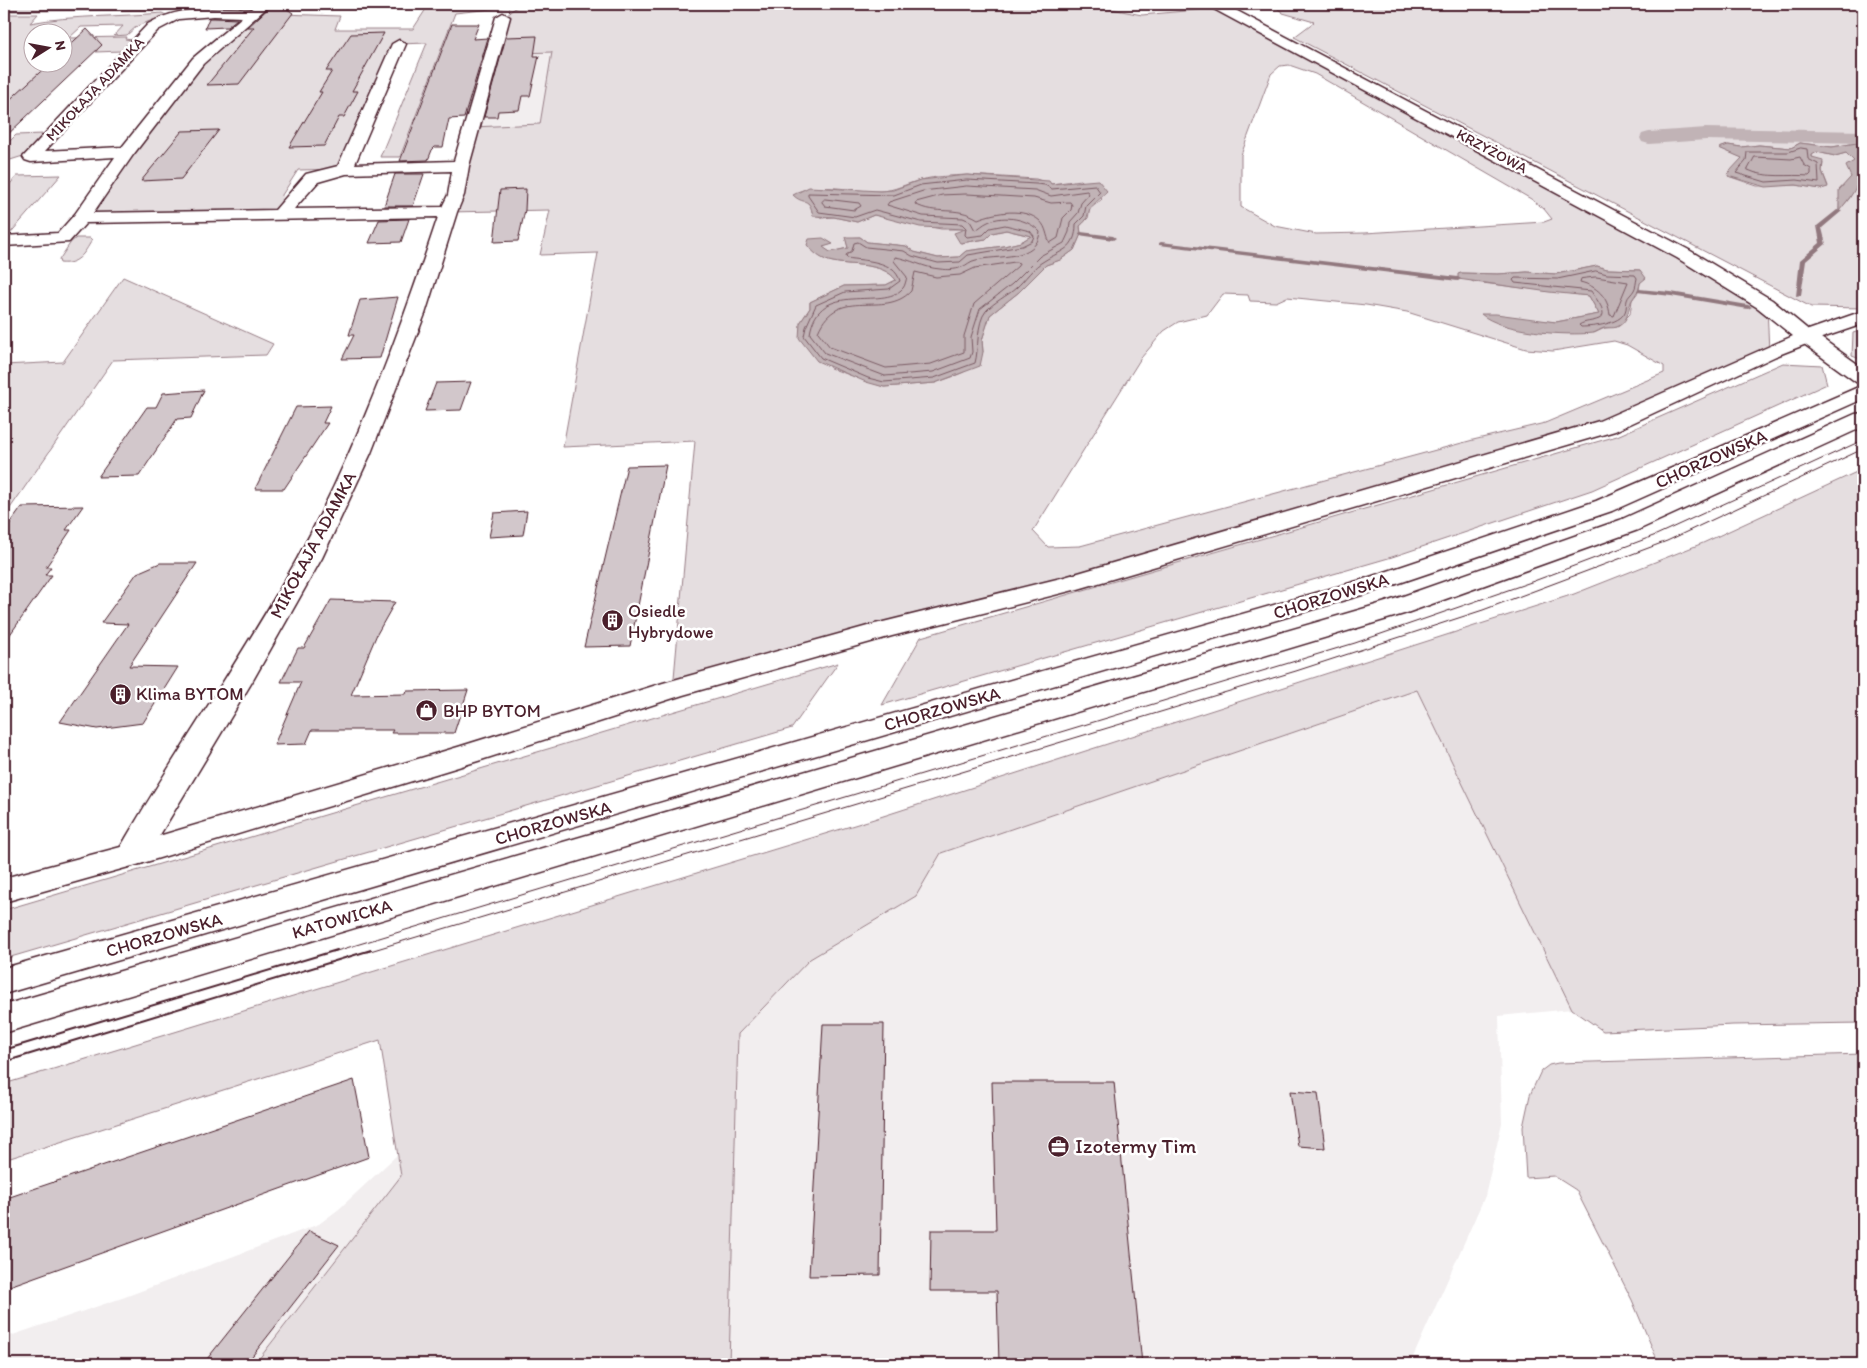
<svg xmlns="http://www.w3.org/2000/svg" width="1867" height="1368" font-family="Itim,sans-serif">
  <rect width="100%" height="100%" fill="#fff"/>
  <filter id="ink" filterUnits="userSpaceOnUse"><feTurbulence type="fractalNoise" baseFrequency=".02" numOctaves="2"/><feDisplacementMap in="SourceGraphic" scale="10" xChannelSelector="R" yChannelSelector="G"/><feConvolveMatrix kernelMatrix="1 2 1 2 8 2 1 2 1" color-interpolation-filters="sRGB"/></filter>
  <g filter="url(#ink)">
    <g fill="#f2eeef">
      <polygon points="205,4 265,4 253,13 199,12"/>
      <polygon points="552,52 540,124 473,127 493,54"/>
      <polygon points="1417,690 1572,1009 1499,1016 1502,1123 1485,1196 1410,1364 729,1364 738,1034 810,959 916,896 941,853"/>
      <polygon points="397,1155 401,1176 255,1364 4,1364 4,1338 125,1297 319,1224 339,1209"/>
    </g>
    <g fill="#e5dee0" stroke="#987e86" fill-rule="evenodd">
      <polygon points="4,4 188,4 163,10 4,11"/>
      <path d="M520,4H1086L1142,15L1217,8L1767,306L1769,352L1607,426L673,689L695,441L563,447L598,253L540,255L550,210L448,212L473,127L540,124L552,52L493,54L503,17L518,6L455,13L400,157H380L427,43L399,44L345,169L298,170L282,195L279,216L81,218L198,61L253,13L340,16L335,29H413L426,9L519,5ZM1289,65L1315,74L1531,199L1544,209L1552,219L1544,222L1365,233L1316,234L1275,226L1241,207V155L1271,74L1280,66ZM967,175L1036,179L1051,184L1081,180L1102,199L1090,209L1088,218L1080,226L1081,234L1074,250L1060,260L1046,265L1019,292L990,315L982,340L983,352L964,372L952,377L935,383L884,387L830,368L800,323L810,308V302L844,286L886,285L896,280C882,261 851,267 829,261C820,258 814,252 807,245L832,244L822,247L830,252L848,248L846,238L860,237L867,242L906,246L914,252L938,258L959,257L966,251L1004,246L1021,242L1031,236L1006,230L992,233L986,239L961,243L967,229H941L874,215L857,222L834,217L822,218L812,212V207L797,192C823,182 853,192 880,191C895,191 907,183 921,180C936,176 951,176 967,175ZM1597,266L1607,269L1640,270L1641,274L1639,291L1632,300L1630,314L1617,327L1605,328L1594,333L1532,320L1556,322L1599,314L1589,296L1474,282L1458,275L1461,273L1498,274L1527,272L1556,274ZM1223,294L1248,295L1250,301L1276,302L1287,297L1366,305L1407,312L1526,349L1553,351L1614,341L1627,345L1664,366V373L1545,423L1473,440L1080,546L1048,547L1033,531L1141,358L1164,331L1178,322L1207,315Z"/>
      <polygon points="1272,4 1863,4 1863,142 1832,147 1800,143 1791,148 1759,145 1741,147 1728,145 1720,148 1743,158 1728,176 1757,186 1796,185 1821,189 1828,186 1822,171 1823,163 1812,157 1812,154 1817,152 1835,156 1846,153 1855,161 1851,177 1840,190 1839,210 1849,199 1863,172 1863,199 1859,203 1862,210 1861,225 1863,227 1863,308 1811,307 1294,37 1314,22 1283,13"/>
      <path d="M4,14H38L30,23C73,15 118,17 162,13L166,15L137,26L127,35L114,36L123,26L81,27L69,38L126,37L125,39L132,40L121,51L96,52L99,47L63,56L62,32H32V62L55,63L4,108Z"/>
      <polygon points="43,134 23,156 4,162 4,141 10,141 16,135"/>
      <polygon points="61,175 7,237 4,237 4,191 17,176"/>
      <path d="M76,238H90L92,240C84,254 78,265 60,263L59,260L71,242Z"/>
      <polygon points="123,277 273,344 266,355 113,360 4,517 4,365 63,362"/>
      <polygon points="1863,330 1863,360 1852,356 1853,333"/>
      <polygon points="1783,363 1822,365 1827,384 1592,490 1392,557 882,705 921,637 1617,436"/>
      <polygon points="1863,469 1863,1023 1733,1025 1603,1031 1572,1009 1417,690 941,853 916,896 810,959 738,1034 729,1364 255,1364 401,1176 380,1040 4,1160 4,1084 874,819 1574,594 1703,543"/>
      <polygon points="838,663 792,728 4,959 4,910"/>
      <polygon points="1863,1054 1863,1364 1659,1364 1632,1300 1576,1190 1554,1176 1526,1178 1523,1127 1530,1095 1541,1071 1549,1065 1558,1063"/>
    </g>
    <g fill="#c1b3b6" stroke="#91787e">
      <path d="M1863,142C1863,176 1861,185 1839,211V190L1851,177L1846,166L1854,161L1846,153L1835,156L1817,152L1812,155V157L1823,160L1822,171L1828,187L1821,189L1796,185L1766,187L1728,176L1729,172L1742,158L1719,148L1728,145L1741,147L1759,145L1791,148L1800,143L1832,147Z"/>
      <path d="M967,175L1049,181L1051,184L1098,180L1107,191C1102,198 1094,203 1090,209C1086,217 1089,219 1080,226L1081,234L1074,250L1060,260L1046,265L1019,292L990,315L982,340L983,352L980,366L935,383L884,387L866,382L817,361L799,338L800,323L810,308V302L844,286L886,285L896,280C882,261 850,267 829,261C819,258 813,252 807,245L809,239L823,238L833,244L823,247L830,252L848,248L845,237H860L867,242L906,246L914,252L938,258L959,257L966,251L1004,246L1021,242L1031,236L1006,230L992,233L986,239L960,243L954,233L965,229L920,227L874,215L857,222L834,217L813,216C809,195 804,206 793,195L809,187L880,191L893,190L920,180Z"/>
      <path d="M1597,266L1607,269L1640,270L1646,278L1640,283C1639,291 1636,293 1632,300C1627,309 1630,319 1619,326C1614,329 1609,327 1604,328C1600,329 1597,332 1593,333C1566,336 1501,332 1481,314H1496L1556,322L1599,314L1589,296L1549,292L1458,279V274L1461,273L1498,274L1527,272L1556,274Z"/>
    </g>
    <g fill="none" stroke-linecap="round" stroke-linejoin="round">
      <g stroke="#7a5a63" stroke-width="1">
        <polygon points="1801,148 1807,149 1808,159 1818,164 1819,183 1797,180 1766,182 1736,173 1746,161 1747,152 1788,152"/>
        <path d="M1755,157L1791,159L1800,157L1804,165L1811,169V174L1809,176C1789,174 1767,179 1748,170Z"/>
        <path d="M967,180L1036,184L1045,185L1052,189L1095,185L1100,192L1086,206L1084,216L1076,224C1076,250 1061,250 1044,261C1033,267 1025,280 1016,288C1007,296 994,302 986,311C976,323 979,349 975,363L934,378L884,382L868,378L821,358L804,336L806,327L816,305L845,292L889,289L900,281C894,260 865,261 847,258L846,255L852,251L854,243L858,242L866,247L904,251L912,256L938,263L960,262L968,255L1022,246L1032,241L1034,236L1030,231L1005,225L990,228L983,235L967,237L965,235L966,228L962,224L921,222L875,210L855,217L819,212L808,196V193L894,195L921,185Z"/>
        <path d="M967,186L1035,190L1051,196L1087,191L1089,194L1081,203L1078,213L1070,222L1069,232L1064,243L1040,256L1012,284L980,309L971,337L972,352L970,358L933,372L885,376L825,353L810,334C818,278 883,312 903,288C905,286 906,280 907,277L894,261L895,257C910,259 924,268 940,269C947,270 955,270 962,267C967,265 970,261 976,260C998,255 1037,261 1040,232C1029,219 1004,214 988,222C983,224 980,228 975,230L970,221L963,218L923,216L887,205L889,202L923,191Z"/>
        <path d="M967,194L1034,198L1051,203L1070,202L1072,205L1071,210L1063,218L1058,238L1050,243C1046,236 1047,228 1040,221C1024,207 996,212 978,219C956,205 936,216 915,204L916,202L942,195Z"/>
        <polygon points="825,199 859,203 861,206 854,210 825,206 822,202"/>
        <path d="M1016,262L1019,263L1018,266L974,304L964,336V352L931,364L886,368L830,347L818,332C838,284 884,320 911,291L915,272L936,277L960,275L975,268Z"/>
        <path d="M1596,271L1607,274L1635,275L1637,278C1636,282 1636,287 1634,290C1632,294 1628,296 1627,300C1626,303 1627,308 1625,312C1620,324 1593,327 1581,327L1579,325C1585,321 1592,322 1599,319C1610,314 1595,298 1591,291L1515,283L1513,280L1515,278L1557,279Z"/>
        <path d="M1596,277L1628,282L1614,316L1610,315C1608,297 1597,286 1580,282L1581,279Z"/>
      </g>
      <g fill="#91787e" fill-rule="evenodd">
        <polygon points="1837,210 1842,211 1822,228 1826,244 1806,261 1801,295 1796,296 1800,260 1820,243 1817,226"/>
        <polygon points="1081,232 1113,236 1116,238 1113,240 1079,235 1079,233"/>
        <polygon points="1161,242 1458,277 1461,279 1458,281 1159,245 1159,243"/>
        <polygon points="1863,274 1863,278 1860,277 1860,275"/>
        <polygon points="1639,289 1671,292 1748,305 1752,307 1748,309 1671,296 1637,292 1637,290"/>
      </g>
      <polygon fill="#c1b3b6" fill-rule="evenodd" points="1706,128 1863,131 1863,143 1706,140 1649,144 1642,142 1640,138 1642,134 1649,132"/>
    </g>
    <g fill="#d2c7cb" stroke="#4a1f2b">
      <polygon points="273,4 283,4 283,6 293,13 239,84 207,85 254,27 248,27"/>
      <polygon points="209,18 214,18 237,19 227,27 205,28"/>
      <polygon points="452,24 479,24 473,39 488,38 464,118 449,119 443,147 435,147 432,150 428,160 400,161"/>
      <polygon points="87,29 102,45 4,138 4,105 51,62 62,62 62,52"/>
      <polygon points="384,33 352,91 358,91 344,117 339,117 324,146 289,147 322,92 319,92 332,71 326,71 351,34"/>
      <polygon points="537,36 534,56 539,56 530,96 522,96 519,110 498,111 497,117 484,117 506,37"/>
      <polygon points="219,130 181,179 141,181 182,131"/>
      <polygon points="395,174 424,174 413,206 384,206"/>
      <polygon points="526,189 525,210 518,241 494,242 500,190"/>
      <polygon points="409,219 401,242 369,243 379,220"/>
      <polygon points="398,297 380,358 342,359 354,335 349,335 360,300"/>
      <polygon points="471,382 461,410 425,411 436,383"/>
      <polygon points="204,390 191,418 177,419 139,476 98,477 147,407 156,407 163,393"/>
      <polygon points="331,406 323,423 328,423 284,489 255,489 296,407"/>
      <polygon points="666,465 630,646 584,647 627,466"/>
      <polygon points="83,506 66,530 71,530 46,567 51,567 45,575 52,575 4,643 4,532 22,507"/>
      <polygon points="527,511 523,535 489,537 494,513"/>
      <polygon points="160,563 197,563 129,666 178,667 143,723 97,729 60,722 128,624 101,623 137,573"/>
      <polygon points="331,600 395,602 377,634 351,695 406,694 407,691 468,690 454,733 391,733 393,730 312,730 306,744 274,745 301,682 281,682 298,648 304,648"/>
      <polygon points="823,1024 884,1024 880,1275 809,1276"/>
      <polygon points="354,1080 369,1157 4,1288 4,1199"/>
      <polygon points="992,1082 1114,1082 1142,1364 999,1364 997,1291 930,1291 931,1230 996,1230"/>
      <polygon points="1290,1091 1318,1093 1325,1148 1298,1146"/>
      <polygon points="309,1231 339,1245 246,1364 203,1364"/>
    </g>
    <g fill="none" stroke-linecap="round" stroke-linejoin="round">
      <defs>
        <g id="minor">
          <path d="M257,4H271L203,64L133,155L93,213L275,210L306,174L338,166L392,44L399,40L406,44L355,164L454,161L496,17L503,13L510,17L469,166L464,195L457,212L425,314L371,453L322,558L252,682L143,863L132,866L121,863L116,855C174,754 241,660 297,559C356,451 399,334 438,217L86,223L69,242L4,246V236L58,233L75,214L115,157L31,162L25,160L23,157L148,24C180,5 215,8 251,9ZM214,16L242,17L193,58L122,147L45,151L158,30L179,19ZM452,171L448,195L442,207L294,209L318,182L346,174Z"/>
          <polygon points="1807,331 1814,333 1863,368 1863,384 1856,382 1800,341 1797,337 1800,333"/>
        </g>
        <polygon id="tertiary" points="1209,4 1224,4 1689,250 1772,300 1817,337 1814,341 1776,356 1615,431 1078,589 892,636 683,695 478,761 143,863 4,902 4,878 132,844 458,747 663,683 875,624 1061,578 1599,421 1793,336 1758,308 1677,258 1210,7"/>
        <g id="primary">
          <polygon points="1863,311 1863,324 1807,343 1800,341 1797,337 1800,333"/>
          <polygon points="1863,385 1863,399 1612,511 1379,590 4,994 4,968 1361,580 1596,501"/>
          <polygon points="1863,413 1863,427 1638,530 1404,614 4,1033 4,1005 1386,602 1620,520 1855,414"/>
        </g>
      </defs>
      <use href="#minor" stroke="#4a1f2b" stroke-width="3"/>
      <use href="#tertiary" stroke="#4a1f2b" stroke-width="3"/>
      <use href="#primary" stroke="#4a1f2b" stroke-width="3"/>
      <use href="#minor" fill="#fff" fill-rule="evenodd"/>
      <use href="#tertiary" fill="#fff" fill-rule="evenodd"/>
      <use href="#primary" fill="#fff" fill-rule="evenodd"/>
      <g stroke="#4a1f2b" stroke-width="1">
        <polyline points="333,952 1355,643 1534,581 1656,535 1863,440"/>
        <polyline points="367,952 1296,671 1483,610 1667,541 1863,449"/>
      </g>
      <g stroke="#4a1f2b" stroke-width="2">
        <polyline points="4,1050 337,950"/>
        <polyline points="4,1062 371,950"/>
      </g>
    </g>
  </g>
  <defs>
    <symbol id="building-disc" viewBox="-11 -11 22 22"><circle r="9.5" fill="#4a1f2b" stroke="#fff"/><path d="M-4-6H4V6H1V3H-1V6H-4ZM-2.5-4.3h1.7v1.8h-1.7ZM.8-4.3h1.7v1.8H.8ZM-2.5-1h1.7V.8h-1.7ZM.8-1h1.7V.8H.8Z" fill="#fff"/></symbol>
    <symbol id="shop-disc" viewBox="-11 -11 22 22"><circle r="9.5" fill="#4a1f2b" stroke="#fff"/><path d="M-5-2.5h2.3a2.7 3.5 0 0 1 5.4 0H5L5.5 6h-11ZM-1.5-2.5h3a1.5 2.3 0 0 0-3 0Z" fill="#fff"/></symbol>
    <symbol id="office-disc" viewBox="-11 -11 22 22"><circle r="9.5" fill="#4a1f2b" stroke="#fff"/><path d="M-6-3h4V-5.5h4V-3h4V5H-6ZM-1-4.5V-3h2v-1.5ZM-6 0V1H6V0Z" fill="#fff"/></symbol>
  </defs>
  <g fill-rule="evenodd">
    <use href="#building-disc" x="600" y="608" width="25" height="25"/>
    <use href="#building-disc" x="108" y="682" width="25" height="25"/>
    <use href="#shop-disc" x="414" y="698" width="25" height="25"/>
    <use href="#office-disc" x="1046" y="1134" width="25" height="25"/>
  </g>
  <g text-anchor="middle" stroke-width="5" stroke-linejoin="round" paint-order="stroke">
    <g font-size="15" fill="#4a1f2b" stroke="#fff">
      <text transform="translate(95 89) rotate(-47)" y="5">MIKOŁAJA ADAMKA</text>
      <text transform="translate(1492 151) rotate(28)" y="5">KRZYŻOWA</text>
    </g>
    <g font-size="18" fill="#4a1f2b" stroke="#fff">
      <text transform="translate(1711 459) rotate(-24)" y="6">CHORZOWSKA</text>
      <text transform="translate(313 545) rotate(-62)" y="6">MIKOŁAJA ADAMKA</text>
      <text transform="translate(1331 596) rotate(-17)" y="6">CHORZOWSKA</text>
      <text transform="translate(942 709) rotate(-16)" y="6">CHORZOWSKA</text>
      <text transform="translate(553 823) rotate(-16)" y="6">CHORZOWSKA</text>
      <text transform="translate(342 919) rotate(-16)" y="6">KATOWICKA</text>
      <text transform="translate(164 935) rotate(-16)" y="6">CHORZOWSKA</text>
    </g>
    <g font-size="18" fill="#4a1f2b" stroke="#fff" text-anchor="start">
      <text x="628" y="617">Osiedle<tspan x="628" dy="21">Hybrydowe</tspan></text>
      <text x="136" y="700">Klima BYTOM</text>
      <text x="443" y="717">BHP BYTOM</text>
    </g>
    <g font-size="21" fill="#4a1f2b" stroke="#fff" text-anchor="start">
      <text x="1075" y="1153">Izotermy Tim</text>
    </g>
  </g>
  <rect width="1867" height="1368" fill="none" stroke="#fff" stroke-width="20"/>
  <rect x="10" y="10" width="1847" height="1348" fill="none" stroke="#4a1f2b" stroke-width="2" filter="url(#ink)"/>
  <g transform="translate(48 48) rotate(79)"><circle r="24" fill="#ffffff" stroke="#b7a5aa"/>
  <path d="M0-4L9 19L0 12L-9 19Z" fill="#4a1f2b"/>
  <text y="-8" font-size="14" font-weight="bold" text-anchor="middle" fill="#4a1f2b">N</text>
  </g>
</svg>
